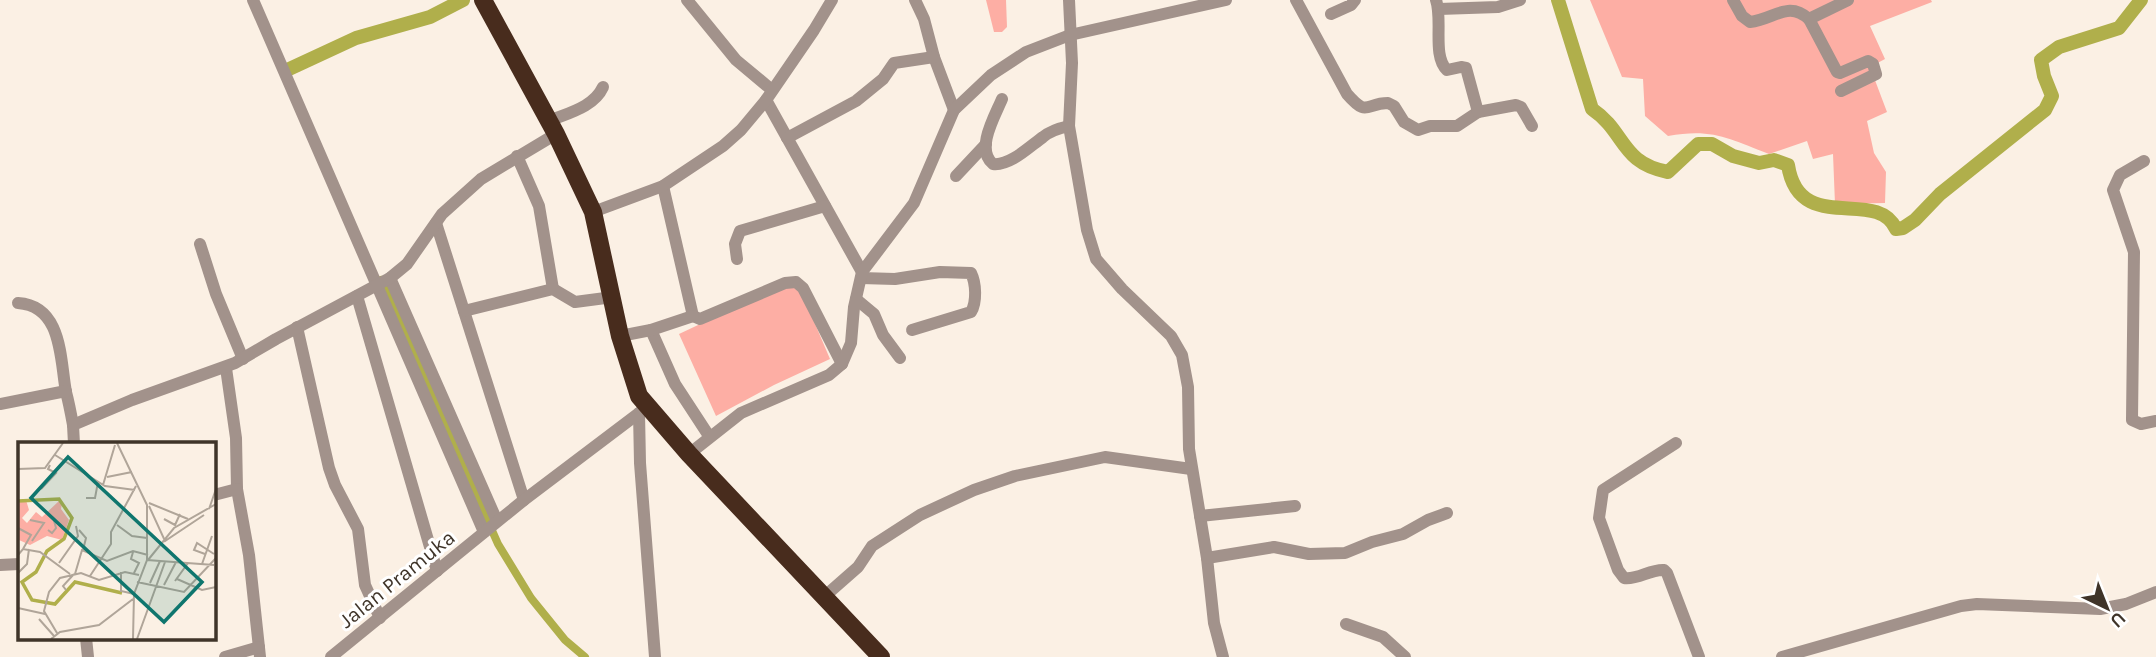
<svg xmlns="http://www.w3.org/2000/svg" width="2156" height="657" font-family="Karla,sans-serif">
  <rect width="100%" height="100%" fill="#fbf0e4"/>
  <g fill="#fdaea4">
    <polygon points="986,0 1006,0 1007,27 1002,32 994,32"/>
    <path d="M1590,0H1931L1932,2L1870,26L1885,59L1870,67L1887,112L1867,121L1874,153L1886,172L1885,203L1835,204L1833,154L1813,159L1807,141L1769,154C1729,139 1713,128 1668,136L1645,116L1643,79L1622,77Z"/>
    <polygon points="796,279 830,359 774,385 716,416 679,334"/>
  </g>
  <g fill="none" stroke-linecap="round" stroke-linejoin="round">
    <polyline stroke="#b0af4b" stroke-width="8" points="381,280 498,544 531,598 565,640 585,657"/>
    <g stroke="#b0af4b" stroke-width="14">
      <path d="M1558,0L1592,109C1626,132 1620,163 1668,172L1698,144H1712L1733,156L1759,163L1774,160L1788,165C1799,237 1877,186 1896,229L1903,228L1915,220L1940,194L2045,110L2052,96L2044,76L2041,60L2059,47L2119,28L2141,0"/>
      <polyline points="287,70 356,38 430,17 463,0"/>
    </g>
    <g stroke="#a2928b" stroke-width="12">
      <polyline points="253,0 484,532"/>
      <polyline points="687,0 736,60 772,90"/>
      <polyline points="915,0 924,19 934,57 954,110"/>
      <polyline points="1069,0 1072,63 1069,126 1087,230 1096,259 1122,289 1171,336 1182,355 1188,387 1189,449 1207,558 1214,623 1223,657"/>
      <path d="M1296,0L1347,94C1368,118 1365,103 1388,103L1394,106L1404,122L1418,130L1430,126H1457L1478,112"/>
      <path d="M1436,0C1443,20 1432,56 1447,70L1461,67L1466,68L1478,112L1516,105L1521,107L1532,126"/>
      <path d="M1733,0L1742,16L1750,22C1775,19 1788,0 1809,19"/>
      <polyline points="1439,9 1498,7 1520,0"/>
      <polyline points="1331,14 1351,5 1355,0"/>
      <polyline points="1841,91 1876,74 1873,64 1868,61 1840,73 1837,72 1809,19 1848,0"/>
      <path d="M1002,99C995,116 975,149 993,164C1010,166 1029,147 1043,137C1050,131 1060,128 1069,126"/>
      <polyline points="766,100 862,272"/>
      <path d="M549,121C568,113 594,107 603,87"/>
      <polyline points="787,138 856,101 883,79 894,63 934,57"/>
      <polyline points="517,156 539,206 553,289"/>
      <polyline points="2144,161 2120,175 2113,190 2134,252 2132,420 2141,424 2156,421"/>
      <polyline points="956,176 986,144"/>
      <polyline points="663,186 693,316 700,319 785,283 796,282 803,288 842,364"/>
      <polyline points="593,212 663,186 723,146 741,130 766,100 814,30 832,0"/>
      <polyline points="436,223 524,500"/>
      <polyline points="200,244 216,294 243,359"/>
      <polyline points="737,259 735,244 740,231 825,206"/>
      <polyline points="390,278 497,521"/>
      <path d="M861,278L895,279L940,272L971,273C976,283 977,302 971,312L912,330"/>
      <polyline points="357,296 437,571"/>
      <polyline points="856,299 874,314 883,335 900,358"/>
      <path d="M18,303C63,306 60,360 66,392C69,403 71,414 73,425"/>
      <polyline points="464,311 553,289 575,302 613,297"/>
      <polyline points="297,327 329,468 335,485 358,529 365,585 380,618"/>
      <polyline points="651,330 675,384 709,436"/>
      <polyline points="620,336 651,330 693,316"/>
      <polyline points="226,368 236,438 237,489 249,555 260,657"/>
      <polyline points="0,404 66,391"/>
      <polyline points="639,413 640,463 655,657"/>
      <path d="M1676,443L1603,490L1599,518L1618,570L1624,578C1638,580 1650,569 1664,570L1667,573L1699,657"/>
      <polyline points="74,444 73,425 132,400 235,363 276,339 390,278 407,264 442,214 481,179 556,134"/>
      <polyline points="689,454 741,413 829,375 842,364 851,343 854,307 862,272 914,203 954,110 991,75 1026,52 1070,35 1226,0"/>
      <polyline points="214,495 237,489"/>
      <polyline points="1200,516 1295,506"/>
      <polyline points="1207,558 1274,547 1309,554 1345,553 1372,542 1403,534 1428,520 1447,513"/>
      <polyline points="0,565 19,564"/>
      <polyline points="825,596 858,567 872,546 920,515 974,490 1015,476 1105,457 1191,469"/>
      <polyline points="1346,624 1383,637 1405,657"/>
      <polyline points="86,638 88,657"/>
      <polyline points="225,657 259,647"/>
      <polyline points="331,657 524,500 647,407"/>
      <polyline points="1782,657 1961,606 1977,604 2100,609 2126,604 2156,592"/>
    </g>
    <polyline stroke="#482c1d" stroke-width="18" points="483,0 556,134 593,212 620,336 639,396 689,454 881,657"/>
  </g>
  <g text-anchor="middle" stroke-width="6" stroke-linejoin="round" paint-order="stroke">
    <g font-size="21" fill="#3f3429" stroke="#fff">
      <text transform="translate(397 579) rotate(-39)" y="7">Jalan Pramuka</text>
    </g>
  </g>
  <g transform="translate(18 442)">
    <rect width="198" height="198" fill="#fbf0e4"/>
    <path d="M8,58L11,68L4,76L9,81L18,70L24,75L41,59L44,62L43,67L51,78L44,98L29,94L12,103L1,98L0,61Z" fill="#fdaea4"/>
    <path fill="none" stroke="#b0af4b" stroke-width="3.5" d="M0,59L41,57L54,76L46,97L29,109L18,130L4,140L14,158L37,162L57,140L104,151"/>
    <path fill="none" stroke="#b0a599" stroke-width="2" d="M99,1L129,63V118L116,152L115,197M37,13L87,44L117,48M0,27L27,26L45,1M89,35L114,30M85,43L97,3M23,47L38,31L30,27L32,23M68,56H77L80,40M131,61L170,77M131,64L147,99L186,73M191,67L198,47M146,77L157,83L162,72M12,78L26,81L14,99M99,83L114,94L129,96M0,86L13,93L5,107M30,88L34,91L38,86L35,75M61,88L68,96L65,108M115,110L113,117L121,121L116,131M187,112L176,108L179,101L196,112M0,113L5,107L22,110L52,132M129,118L196,123M130,118L156,86L198,62M41,121L60,94L58,84M184,122L194,94M103,130V149L116,152M0,131L9,122L11,107M57,132L64,108L89,119L115,109L130,113M72,134L93,102V90L118,44M159,137L184,148L198,145M157,139L170,121M119,140L166,150L198,116M132,141L142,119M146,143L158,120M48,148L45,144L56,132M0,166L27,172M21,177L36,194M39,191L26,169L31,150L42,136L63,131L81,138L107,130L121,133M33,197L42,190L81,183L115,157M119,197L147,120"/>
    <path fill="#0f766e" fill-opacity="0.15" stroke="#0f766e" stroke-width="3.5" d="M50,15L184,140L146,180L13,56Z"/>
    <rect width="198" height="198" fill="none" stroke="#3f3429" stroke-width="3.5"/>
  </g>
  <g transform="translate(2107 608) rotate(137)" stroke="#ffffff" stroke-width="5" paint-order="stroke">
  <path d="M0-5L12 26L0 18L-12 26Z" fill="#3f3429"/>
  <text y="-10" font-size="19" font-weight="bold" text-anchor="middle" fill="#3f3429">U</text>
  </g>
</svg>
